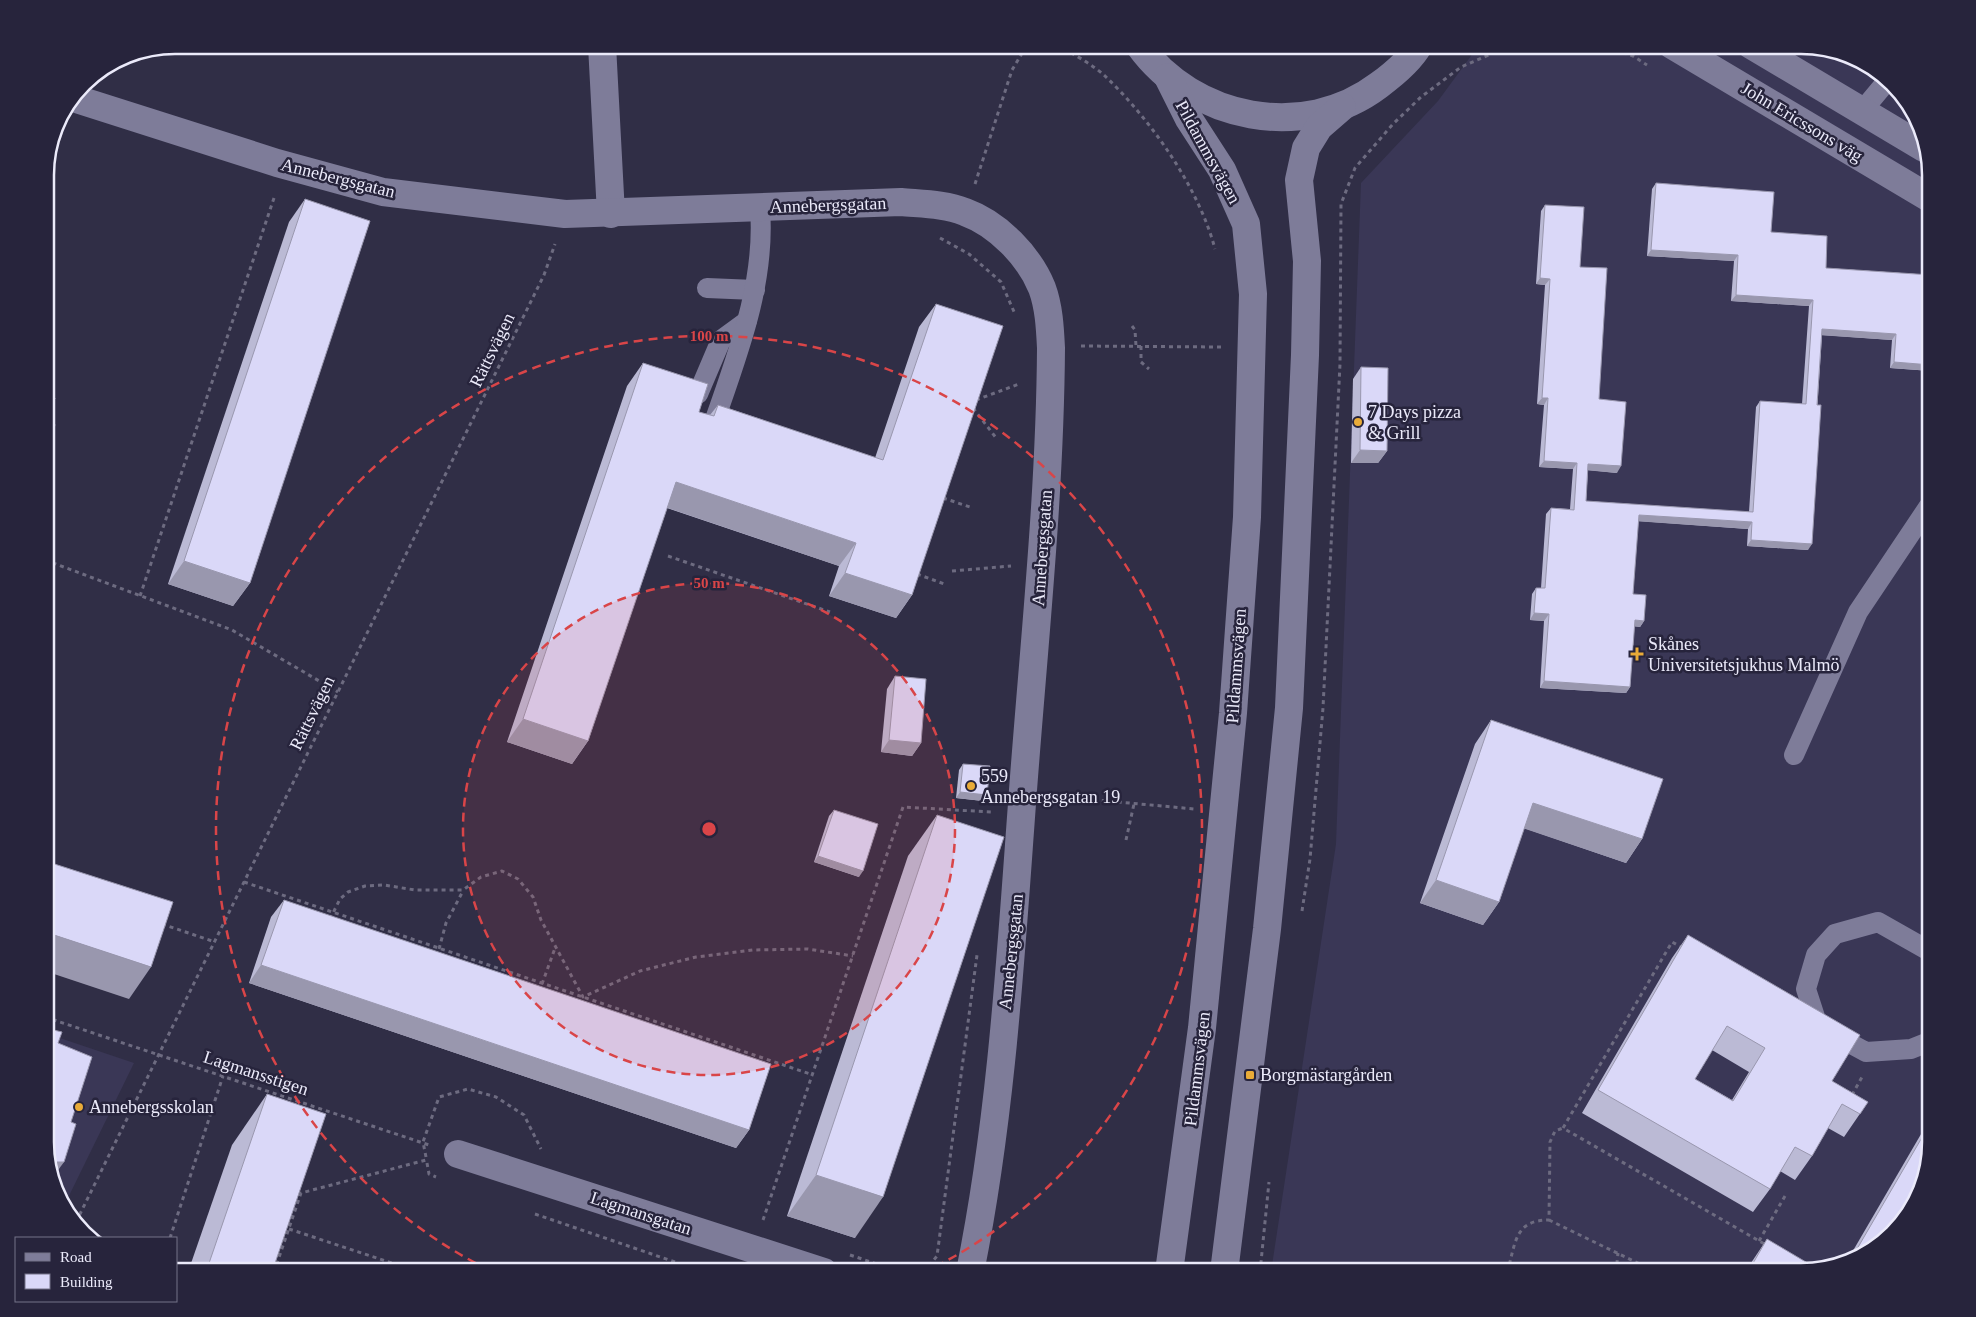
<svg xmlns="http://www.w3.org/2000/svg" width="1976" height="1317" font-family="Georgia,serif">
  <rect width="100%" height="100%" fill="#302e46"/>
  <g fill="#3a3756">
    <polygon points="1479,45 1801,45 1874,67 1914,110 1931,174 1931,1143 1859,1258 1802,1272 1271,1272 1336,844 1361,183 1438,101"/>
    <polygon points="45,1033 134,1063 63,1208 45,1150"/>
  </g>
  <g fill="none" stroke-linecap="round" stroke-linejoin="round">
    <g stroke="#6d6b80" stroke-width="3" stroke-dasharray="4 4" stroke-linecap="butt">
      <path d="M1057,45C1073,54 1092,64 1105,76C1151,120 1199,188 1215,249"/>
      <polyline points="1600,45 1633,56 1647,65"/>
      <polyline points="1845,64 1848,59"/>
      <polyline points="975,184 1012,70 1027,45"/>
      <polyline points="1923,230 1931,235"/>
      <polyline points="940,238 969,254 1001,282 1015,314"/>
      <polyline points="1132,326 1135,330 1136,346"/>
      <polyline points="1081,346 1221,347"/>
      <polyline points="1141,346 1141,362 1149,369"/>
      <polyline points="976,400 1019,384"/>
      <polyline points="973,408 997,439"/>
      <polyline points="45,422 54,425 45,452"/>
      <polyline points="943,498 973,508"/>
      <polyline points="668,556 830,612"/>
      <polyline points="45,560 232,630 338,692"/>
      <polyline points="952,571 1011,566"/>
      <polyline points="917,574 947,585"/>
      <polyline points="140,596 275,195"/>
      <polyline points="1054,796 1194,809"/>
      <polyline points="1126,840 1134,804"/>
      <polyline points="244,882 813,1075"/>
      <polyline points="1302,911 1310,859 1323,708 1340,364 1341,204 1355,168 1393,124 1421,97 1461,67 1512,45"/>
      <polyline points="330,919 340,899 348,892 365,886 384,885 415,890 463,890 481,877 502,871 518,879 533,897 541,920 583,997 640,971 696,957 753,950 808,949 853,956"/>
      <polyline points="162,924 215,942"/>
      <polyline points="1683,948 1672,942 1563,1128 1768,1246"/>
      <polyline points="439,949 446,923 463,891"/>
      <polyline points="542,984 555,948"/>
      <polyline points="45,1017 429,1145"/>
      <polyline points="1852,1095 1862,1077"/>
      <polyline points="426,1157 423,1142 439,1097 468,1089 496,1097 524,1115 541,1149"/>
      <polyline points="427,1163 429,1174 436,1177"/>
      <polyline points="535,1214 704,1272"/>
      <polyline points="763,1220 903,807 991,812"/>
      <polyline points="1549,1220 1656,1272"/>
      <polyline points="76,1222 544,275 555,244"/>
      <polyline points="289,1229 419,1272"/>
      <polyline points="170,1238 223,1076"/>
      <polyline points="1759,1241 1785,1196"/>
      <polyline points="850,1255 895,1270 919,1272"/>
      <polyline points="274,1272 301,1193 426,1160"/>
      <polyline points="924,1272 937,1256 977,955"/>
      <polyline points="1260,1272 1269,1182"/>
      <path d="M1507,1272C1516,1245 1513,1220 1549,1220L1550,1142L1555,1131L1563,1128"/>
      <polyline points="1616,1272 1618,1253"/>
    </g>
    <g stroke="#7e7c99" stroke-width="20">
      <polyline points="1862,111 1887,81"/>
      <polyline points="707,288 755,290"/>
      <polyline points="698,394 721,340 747,321"/>
      <path d="M711,431C736,358 766,285 760,208"/>
      <polyline points="1794,755 1858,612 1931,503"/>
      <polyline points="1931,952 1878,922 1835,934 1816,955 1806,989 1818,1026 1866,1052 1911,1049 1931,1041"/>
    </g>
    <g stroke="#7e7c99" stroke-width="28">
      <polyline points="602,45 611,214"/>
      <path d="M73,98L277,163L383,192L565,214L901,202C922,204 945,204 965,212C998,224 1029,256 1042,288C1049,307 1050,328 1051,348C1050,496 1034,643 1023,790C1011,951 1002,1114 970,1272"/>
      <polyline points="458,1154 824,1272"/>
    </g>
    <g stroke="#7e7c99" stroke-width="28">
      <path d="M1139,45C1193,120 1304,142 1379,85C1394,74 1410,61 1419,45"/>
      <polyline points="1672,45 1931,199"/>
      <polyline points="1751,45 1924,148"/>
      <polyline points="1168,77 1189,119 1222,170 1246,224 1253,294 1247,517 1233,713 1202,1028 1169,1272"/>
      <polyline points="1224,1272 1267,929 1289,708 1305,355 1307,261 1299,180 1306,148 1319,127 1342,107"/>
    </g>
  </g>
  <g fill="#bbbad5" fill-rule="evenodd">
    <polygon points="1656,183 1771,232 1826,268 1931,275 1931,371 1890,368 1892,340 1822,335 1808,550 1747,546 1748,529 1638,521 1633,594 1644,621 1640,627 1634,626 1630,687 1626,693 1540,688 1544,621 1530,620 1532,594 1536,588 1541,588 1546,514 1551,508 1570,509 1573,469 1539,467 1544,405 1537,404 1545,285 1536,284 1541,211 1545,205 1580,267 1599,399 1617,473 1588,470 1586,501 1749,512 1756,407 1760,401 1802,404 1809,306 1731,301 1734,261 1647,256 1652,189"/>
    <polygon points="305,199 250,583 233,606 168,584 289,222"/>
    <polygon points="936,304 912,595 896,618 829,596 839,566 667,508 588,741 572,764 507,742 627,386 643,363 699,412 710,415 718,405 875,458 919,327"/>
    <polygon points="1361,367 1387,451 1378,463 1351,463 1353,379"/>
    <polygon points="1931,608 1931,630 1922,624"/>
    <polygon points="895,676 921,743 912,756 881,752 887,689"/>
    <polygon points="1491,720 1642,839 1626,863 1524,828 1499,902 1483,925 1420,903 1475,744"/>
    <polygon points="963,764 983,801 956,798 959,770"/>
    <polygon points="834,810 859,877 814,862 829,816"/>
    <polygon points="937,815 855,1238 787,1216 908,856"/>
    <polygon points="284,900 749,1130 736,1148 249,983 271,917"/>
    <path d="M1688,935L1832,1081L1868,1102L1844,1137L1828,1128L1812,1156L1795,1180L1780,1171L1770,1189L1753,1212L1582,1113L1672,958ZM1712,1050L1749,1072L1732,1100L1695,1079Z"/>
    <polygon points="267,1094 272,1272 188,1272 232,1145"/>
    <polygon points="1931,1117 1931,1143 1859,1258 1847,1261"/>
    <polygon points="1767,1239 1802,1272 1745,1272"/>
  </g>
  <g fill="#9997ae">
    <polygon points="1651,250 1738,255 1734,261 1647,256"/>
    <polygon points="1540,278 1550,279 1545,285 1536,284"/>
    <polygon points="1736,295 1813,300 1809,306 1731,301"/>
    <polygon points="1822,329 1896,334 1892,340 1818,335"/>
    <polygon points="1894,362 1931,365 1931,371 1890,368"/>
    <polygon points="1542,398 1548,398 1544,405 1537,404"/>
    <polygon points="1360,450 1387,451 1378,463 1351,463"/>
    <polygon points="1544,461 1577,463 1573,469 1539,467"/>
    <polygon points="1588,464 1621,466 1617,473 1584,470"/>
    <polygon points="676,482 856,543 839,566 659,505"/>
    <polygon points="1639,515 1752,522 1748,529 1634,521"/>
    <polygon points="1751,540 1812,544 1808,550 1747,546"/>
    <polygon points="184,561 250,583 233,606 168,584"/>
    <polygon points="845,573 912,595 896,618 829,596"/>
    <polygon points="1534,613 1549,614 1544,621 1530,620"/>
    <polygon points="1635,620 1644,621 1640,627 1630,626"/>
    <polygon points="1544,681 1630,687 1626,693 1540,688"/>
    <polygon points="523,719 588,741 572,764 507,742"/>
    <polygon points="889,740 921,743 912,756 881,752"/>
    <polygon points="960,792 987,795 983,801 956,798"/>
    <polygon points="1533,803 1642,839 1626,863 1517,826"/>
    <polygon points="818,856 863,871 859,877 814,862"/>
    <polygon points="1436,880 1499,902 1483,925 1420,903"/>
    <polygon points="45,932 151,967 129,999 45,971"/>
    <polygon points="261,965 749,1130 736,1148 249,983"/>
    <polygon points="57,1162 64,1162 53,1177"/>
    <polygon points="816,1175 883,1197 855,1238 787,1216"/>
  </g>
  <g fill="#dad8f8" stroke="#9997ae" fill-rule="evenodd">
    <polygon points="1656,183 1774,192 1771,232 1827,236 1826,268 1931,275 1931,365 1894,362 1896,334 1822,329 1817,405 1821,405 1812,544 1751,540 1752,522 1639,515 1633,594 1646,595 1644,621 1635,620 1630,687 1544,681 1549,614 1534,613 1536,588 1545,588 1551,508 1574,510 1577,463 1544,461 1548,398 1542,398 1550,279 1540,278 1545,205 1584,207 1580,267 1607,268 1599,399 1626,402 1621,466 1588,464 1586,501 1753,512 1760,401 1806,404 1813,300 1736,295 1738,255 1651,250"/>
    <polygon points="305,199 370,221 250,583 184,561"/>
    <polygon points="936,304 1003,326 912,595 845,573 856,543 676,482 588,741 523,719 643,363 708,384 699,412 714,416 718,405 883,460"/>
    <polygon points="1361,367 1388,368 1387,451 1360,450"/>
    <polygon points="45,395 55,398 45,427"/>
    <polygon points="1931,609 1931,621 1926,618"/>
    <polygon points="895,676 926,679 921,743 889,740"/>
    <polygon points="1491,720 1663,779 1642,839 1533,803 1499,902 1436,880"/>
    <polygon points="963,764 990,766 987,795 960,792"/>
    <polygon points="834,810 878,824 863,871 818,856"/>
    <polygon points="937,815 1004,837 883,1197 816,1175"/>
    <polygon points="45,861 173,902 151,967 45,932"/>
    <polygon points="284,900 771,1064 749,1130 261,965"/>
    <path d="M1688,935L1860,1035L1832,1081L1868,1102L1860,1114L1842,1104L1812,1156L1795,1147L1770,1189L1598,1090ZM1727,1026L1765,1048L1733,1101L1695,1079Z"/>
    <polygon points="45,1028 62,1032 58,1043 92,1057 71,1122 76,1124 64,1162 57,1162 53,1177 45,1150"/>
    <polygon points="267,1094 326,1114 272,1272 206,1272"/>
    <polygon points="1931,1122 1931,1143 1909,1215 1859,1258 1850,1261"/>
    <polygon points="1767,1239 1816,1268 1802,1272 1748,1272"/>
  </g>
  <circle cx="709" cy="829" r="246" fill="#d94548" fill-opacity=".12"/>
  <g fill="none" stroke="#d94548" stroke-width="2.5" stroke-dasharray="9 6">
    <circle cx="709" cy="829" r="246"/>
    <path d="M489 1270A493 493 0 1 1 929 1270"/>
  </g>
  <g fill="#e9ab38" stroke="#27243c" stroke-width="2">
    <circle cx="1358" cy="422" r="5"/>
    <path d="M1634.5 646.5h5v5h5v5h-5v5h-5v-5h-5v-5h5z"/>
    <circle cx="971" cy="786" r="5"/>
    <rect x="1245" y="1070" width="10" height="10" rx="2.5"/>
    <circle cx="79" cy="1107" r="5"/>
  </g>
  <g text-anchor="middle" stroke-width="5" stroke-linejoin="round" paint-order="stroke">
    <g font-size="18" fill="#ebeafa" stroke="#27243c">
      <text transform="translate(1802 122) rotate(31)" y="6">John Ericssons väg</text>
      <text transform="translate(1208 152) rotate(61)" y="6">Pildammsvägen</text>
      <text transform="translate(338 178) rotate(14)" y="6">Annebergsgatan</text>
      <text transform="translate(828 205) rotate(-2)" y="6">Annebergsgatan</text>
      <text transform="translate(492 350) rotate(-64)" y="6">Rättsvägen</text>
      <text transform="translate(1042 548) rotate(-86)" y="6">Annebergsgatan</text>
      <text transform="translate(1236 666) rotate(-86)" y="6">Pildammsvägen</text>
      <text transform="translate(312 713) rotate(-64)" y="6">Rättsvägen</text>
      <text transform="translate(1011 952) rotate(-84)" y="6">Annebergsgatan</text>
      <text transform="translate(1197 1069) rotate(-83)" y="6">Pildammsvägen</text>
      <text transform="translate(256 1073) rotate(18)" y="6">Lagmansstigen</text>
      <text transform="translate(641 1213) rotate(18)" y="6">Lagmansgatan</text>
    </g>
    <g font-size="18" fill="#ebeafa" stroke="#27243c" text-anchor="start">
      <text x="1368" y="418">7 Days pizza<tspan x="1368" dy="21">&amp; Grill</tspan></text>
      <text x="1648" y="650">Skånes<tspan x="1648" dy="21">Universitetsjukhus Malmö</tspan></text>
      <text x="981" y="782">559<tspan x="981" dy="21">Annebergsgatan 19</tspan></text>
      <text x="1260" y="1081">Borgmästargården</text>
      <text x="89" y="1113">Annebergsskolan</text>
    </g>
  </g>
  <path d="M0 0H1976V1317H0ZM175 54H1801A121 121 0 0 1 1922 175V1142A121 121 0 0 1 1801 1263H175A121 121 0 0 1 54 1142V175A121 121 0 0 1 175 54Z" fill="#27243c" fill-rule="evenodd"/>
  <path fill="none" stroke="#ebeafa" stroke-width="2.5" d="M175 54H1801A121 121 0 0 1 1922 175V1142A121 121 0 0 1 1801 1263H175A121 121 0 0 1 54 1142V175A121 121 0 0 1 175 54Z"/>
  <circle cx="709" cy="829" r="8" fill="#d94548" stroke="#27243c" stroke-width="2.5"/>
  <g font-size="15" text-anchor="middle" font-weight="bold" fill="#d94548" stroke="#27243c" stroke-width="5" stroke-linejoin="round" paint-order="stroke">
    <text x="709" y="341">100 m</text>
    <text x="709" y="588">50 m</text>
  </g>
  <rect x="15" y="1237" width="162" height="65" fill="#27243c" stroke="#757388"/>
  <rect x="25" y="1253" width="25" height="8" fill="#7e7c99" stroke="#757388"/>
  <text x="60" y="1262" font-size="15" fill="#ebeafa">Road</text>
  <rect x="25" y="1274" width="25" height="15" fill="#dad8f8" stroke="#757388"/>
  <text x="60" y="1287" font-size="15" fill="#ebeafa">Building</text>
</svg>
